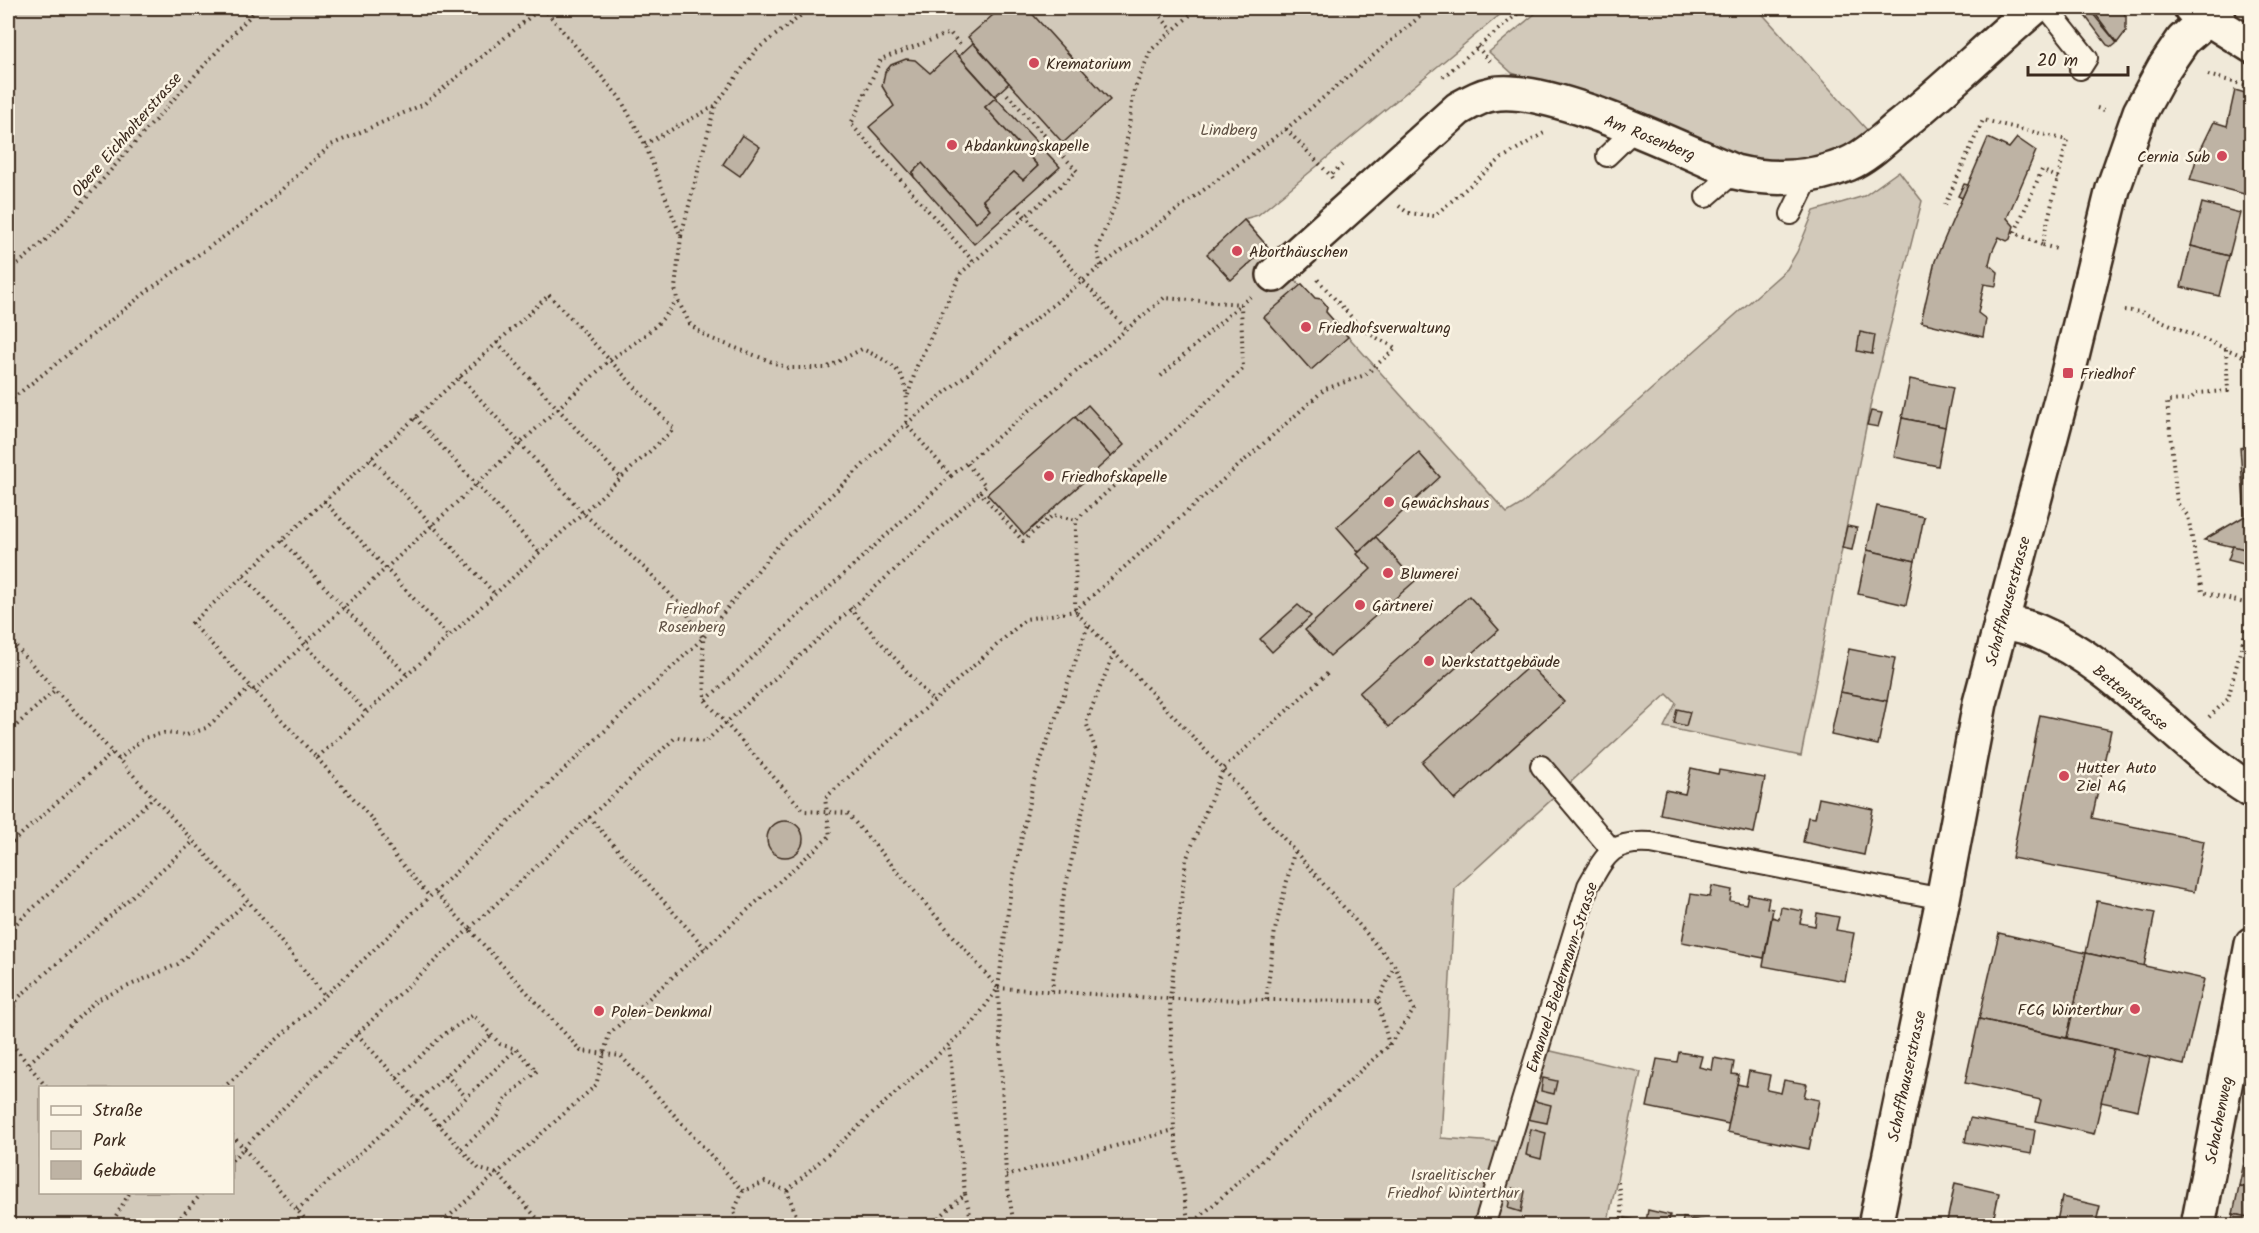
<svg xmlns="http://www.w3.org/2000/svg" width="2259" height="1233" font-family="Kalam,sans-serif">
  <rect width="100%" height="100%" fill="#f0e9d9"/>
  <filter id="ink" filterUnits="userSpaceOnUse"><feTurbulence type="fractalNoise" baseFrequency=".0167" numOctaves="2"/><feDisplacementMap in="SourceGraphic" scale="12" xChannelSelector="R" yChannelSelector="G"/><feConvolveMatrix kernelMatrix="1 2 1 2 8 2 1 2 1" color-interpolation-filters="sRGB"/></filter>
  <g filter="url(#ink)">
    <g fill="#d2c9ba" stroke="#867a6c" stroke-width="1.5" fill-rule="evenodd">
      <path d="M8,8H1508L1258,215L1244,219L1300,285L1302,284L1314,298L1327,306L1326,312L1507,513L1522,504L1787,269L1797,252L1814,211L1864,196L1899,171L1922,201L1871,402L1801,756L1664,727L1676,703L1667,694L1455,888L1441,1138L1509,1143L1538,1048L1641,1072L1607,1225H8ZM40,1088H232V1192H40Z"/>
      <polygon points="1542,8 1757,8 1868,131 1846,146 1804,162 1748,161 1590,99 1512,73 1489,52"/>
    </g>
    <g fill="#beb3a4" stroke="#3b2a1e" stroke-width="1.5">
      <polygon points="1001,8 1027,8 1110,100 1063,143 968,37"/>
      <polygon points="2088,8 2117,43 2112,47 2107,45 2083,13"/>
      <polygon points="2091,8 2119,8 2123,11 2126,17 2126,31 2117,43"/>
      <polygon points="973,43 1009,83 995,96 959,56"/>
      <polygon points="954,51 999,101 994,99 985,107 1038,166 1023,180 1014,172 998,186 983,200 990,210 976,223 922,163 913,172 914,177 869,127 894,106 882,86 885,72 891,65 906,59 915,60 930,73"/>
      <polygon points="2235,90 2252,95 2252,196 2190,180 2197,157 2214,122 2227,126"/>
      <polygon points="994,99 999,101 1060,167 974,244 914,177 913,172 922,163 976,223 990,210 983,200 998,186 1014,172 1023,180 1038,166 985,107"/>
      <polygon points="742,135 760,147 740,176 723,164"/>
      <polygon points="1988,138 2009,148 2017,138 2036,151 2007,218 2014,226 2010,239 2007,241 1999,237 1992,252 1989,264 1998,272 1996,286 1984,284 1978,313 1986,319 1983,337 1921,322 1935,261"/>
      <polygon points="1964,184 1968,185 1962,198 1958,196"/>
      <polygon points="2202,203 2240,213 2229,256 2191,246"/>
      <polygon points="1244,220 1268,247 1231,280 1207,254"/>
      <polygon points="2191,246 2229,256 2219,296 2181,287"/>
      <polygon points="1302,284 1315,298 1321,299 1327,306 1326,312 1348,337 1311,370 1264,317"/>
      <polygon points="1860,332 1875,335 1872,354 1857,351"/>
      <polygon points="1910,379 1953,388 1945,427 1902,418"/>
      <polygon points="1088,405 1124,445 1111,457 1075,417"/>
      <polygon points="1871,411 1882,413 1878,427 1867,425"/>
      <polygon points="1075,417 1111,457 1024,535 987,494"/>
      <polygon points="1902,418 1945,427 1938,466 1894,457"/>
      <polygon points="2252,446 2252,551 2204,540 2245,516 2240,448"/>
      <polygon points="1419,453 1440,477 1359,552 1337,527"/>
      <polygon points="1877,506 1924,517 1915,561 1867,550"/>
      <polygon points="1847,526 1857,528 1852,550 1842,548"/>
      <polygon points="1376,537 1415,581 1330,656 1305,630 1371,569 1357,554"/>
      <polygon points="2233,546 2252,551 2252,566 2228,560"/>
      <polygon points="1867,550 1915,561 1906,605 1858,594"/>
      <polygon points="1469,596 1499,630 1389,727 1359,693"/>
      <polygon points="1298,605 1311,616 1272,652 1260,639"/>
      <polygon points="1849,649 1895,658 1887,701 1840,692"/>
      <polygon points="1530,665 1564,702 1455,800 1422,762"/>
      <polygon points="1840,692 1887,701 1878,745 1831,735"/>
      <polygon points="1677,709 1690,712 1686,726 1674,723"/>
      <polygon points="2040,715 2111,730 2092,818 2204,841 2194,892 2012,858"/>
      <polygon points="1691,768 1718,774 1719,770 1765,778 1754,833 1660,814 1665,790 1685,794"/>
      <polygon points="1819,798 1873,809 1864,855 1803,842 1808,817 1815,818"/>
      <circle cx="785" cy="839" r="18"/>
      <polygon points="1712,886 1732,890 1730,901 1746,904 1748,894 1769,898 1767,908 1773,909 1764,958 1682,942 1691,894 1710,897"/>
      <polygon points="2097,901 2155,913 2144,966 2086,953"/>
      <polygon points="1781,907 1803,911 1800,923 1815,926 1817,913 1839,917 1836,930 1854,933 1845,981 1763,966 1772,917 1779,919"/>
      <polygon points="1999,933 2086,953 2067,1038 1979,1019"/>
      <polygon points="2086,953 2204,979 2184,1065 2067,1038"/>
      <polygon points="1979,1019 2114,1049 2094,1134 2036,1121 2041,1100 1965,1083"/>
      <polygon points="2114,1049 2150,1057 2138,1110 2101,1102"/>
      <polygon points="1679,1052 1702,1056 1699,1067 1712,1070 1714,1058 1734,1062 1732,1074 1739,1075 1729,1124 1647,1107 1657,1059 1677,1062"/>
      <polygon points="1749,1071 1770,1075 1767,1090 1781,1093 1784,1080 1807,1084 1804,1097 1819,1100 1809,1149 1727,1132 1737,1084 1746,1086"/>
      <polygon points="1543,1078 1557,1081 1554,1094 1541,1091"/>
      <polygon points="1531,1100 1551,1105 1547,1123 1527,1119"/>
      <polygon points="1970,1118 2035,1130 2031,1154 1965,1142"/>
      <polygon points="1531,1129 1546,1133 1541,1159 1526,1155"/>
      <polygon points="2250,1129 2252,1130 2252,1159 2245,1158"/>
      <polygon points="2245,1158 2252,1159 2252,1188 2239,1186"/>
      <polygon points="1955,1183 1999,1193 1992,1226 1946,1226"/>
      <polygon points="2239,1186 2252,1188 2252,1218 2233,1214"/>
      <polygon points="1512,1188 1525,1191 1521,1212 1508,1208"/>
      <polygon points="2062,1197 2100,1206 2095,1226 2056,1226"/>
      <polygon points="1648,1210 1670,1215 1668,1226 1624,1226 1625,1218 1646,1222"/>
      <polygon points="2233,1214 2252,1218 2252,1226 2231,1226"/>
      <polygon points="1683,1218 1703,1221 1702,1226 1682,1226"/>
    </g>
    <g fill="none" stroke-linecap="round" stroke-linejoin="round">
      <defs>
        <g id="service">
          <polyline points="2047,8 2087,58 2080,69"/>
          <polyline points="1607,156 1634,130"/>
          <polyline points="1706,197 1735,172"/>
          <polyline points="1791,214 1810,175"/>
          <polyline points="1541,766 1611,849"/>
          <path d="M1484,1226L1588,886C1606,854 1612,840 1651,843L1943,899"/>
        </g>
        <g id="minor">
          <polyline points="2191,8 2252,46"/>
          <path d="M1274,275L1458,109C1469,103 1480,96 1492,94C1547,83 1680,149 1735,172C1772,181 1812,179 1848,164C1865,157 1882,141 1896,129C1944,91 1988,47 2034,8"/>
          <path d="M2001,622C2013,624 2026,626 2037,631C2120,666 2176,744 2252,791"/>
          <polyline points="2198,1226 2252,944"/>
        </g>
        <polyline id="primary" points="1875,1226 1943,899 1980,703 2068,373 2113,189 2140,112 2164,68 2183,40 2219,8"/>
      </defs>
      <use href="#service" stroke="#3b2a1e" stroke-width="24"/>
      <use href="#minor" stroke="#3b2a1e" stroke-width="38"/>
      <use href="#primary" stroke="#3b2a1e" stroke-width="38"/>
      <g stroke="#3b2a1e" stroke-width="4" stroke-dasharray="1.5 4.5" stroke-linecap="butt">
        <path d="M543,8L620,98L645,144L681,237L675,288L677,299L690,324L707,337L788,368H826L862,349C905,368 909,378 906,424L951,476L706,700"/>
        <polyline points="1153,8 1171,29"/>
        <polyline points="960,44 950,33 881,59 851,124 974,262"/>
        <polyline points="1477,47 1490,61"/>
        <polyline points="2208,75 2252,87"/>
        <polyline points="1443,77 1524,8"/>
        <polyline points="2097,108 2104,110"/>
        <polyline points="1286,129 1330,175"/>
        <polyline points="645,144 715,106"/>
        <polyline points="1332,178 1330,175 1342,165"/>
        <polyline points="1945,205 1983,120 2067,140 2042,245 2057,249"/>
        <polyline points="1016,206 1126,329"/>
        <polyline points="1399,206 1408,213 1434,216 1502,158 1544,133"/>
        <polyline points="2013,232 2042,245"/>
        <polyline points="2015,232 2042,170 2058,178"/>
        <polyline points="681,236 715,106 756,50 811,8"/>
        <polyline points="1101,266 1097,249 1119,195 1134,90 1151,50 1198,8"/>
        <path d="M8,271C53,239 88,196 125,154C169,105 212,55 258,8"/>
        <polygon points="549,295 674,429 317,758 192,623"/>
        <polyline points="2124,310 2141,312 2252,360"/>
        <polyline points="497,342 621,478"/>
        <polyline points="2226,349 2228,391 2197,393 2189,400 2167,401 2177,503 2188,516 2202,592 2252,605"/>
        <polyline points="1161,376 1241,304"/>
        <polyline points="460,377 583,513 649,572 684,609 703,638 705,700 804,811 847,813 998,988 974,1022 787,1191"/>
        <polyline points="908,395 917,366 961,273 1077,171 1005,92"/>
        <polyline points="8,402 150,289 250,218 331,145 424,104 541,8"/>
        <polyline points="415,418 540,553"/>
        <polyline points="371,458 495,594"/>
        <polyline points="967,464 986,486 980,492 1023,541 1053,515 1076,520"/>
        <polyline points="951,476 1164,298 1241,304"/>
        <polyline points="324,501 449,637"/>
        <polyline points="282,541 407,675"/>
        <polyline points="244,576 366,712"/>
        <polyline points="850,608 934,702"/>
        <polyline points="8,638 248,901 325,996"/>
        <path d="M254,691L610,360C633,344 663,325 676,300"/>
        <polyline points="2209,717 2228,699 2252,605"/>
        <polyline points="8,733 55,690"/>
        <polyline points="317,758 372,819 395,856 429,896"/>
        <polyline points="118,760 144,738 164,733 187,735 206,728 251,687"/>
        <polyline points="589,817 705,948"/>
        <polyline points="8,846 112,753"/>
        <polyline points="8,931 153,798"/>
        <polyline points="998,988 1170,999 1378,1001"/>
        <polyline points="1052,991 1062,903 1096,751 1086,722 1114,653"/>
        <polyline points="1266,1000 1275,930 1294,852"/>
        <polyline points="8,1017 18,998 193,842"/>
        <polyline points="357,1034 479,1169 498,1174 544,1226"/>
        <polyline points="8,1039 47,1088"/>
        <polyline points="1389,1045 1378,1001 1394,967"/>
        <polyline points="29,1063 97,1000 178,964 248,901"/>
        <polyline points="446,1075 465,1096"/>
        <polyline points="397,1078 443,1035 473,1015 500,1044 516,1049 537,1071 506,1098 498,1116 461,1149"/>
        <polyline points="223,1088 325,996 703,638 776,548 906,424 1101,266 1286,129 1430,8"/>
        <polyline points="439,1124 516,1049"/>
        <polyline points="232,1135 311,1226"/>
        <polyline points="232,1160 357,1034 469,929 435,892"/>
        <polyline points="1006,1176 1174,1130"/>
        <polyline points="1618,1182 1622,1212 1619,1226"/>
        <polyline points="743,1191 621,1056 581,1051 469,929 676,737 705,742 980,492"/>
        <polyline points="965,1194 973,1226"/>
        <polyline points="297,1210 491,1035"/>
        <polyline points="110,1226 130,1192"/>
        <polyline points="173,1226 203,1192"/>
        <polyline points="438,1226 596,1085 609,1034 830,836 825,798 1026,619 1075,611 1325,389 1365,375 1396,348 1364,331 1317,279"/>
        <polyline points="738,1226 734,1211 743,1191 765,1182 787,1191 796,1215 790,1226"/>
        <polyline points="930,1226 965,1194 949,1045"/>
        <polyline points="1014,1226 1006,1176 998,988 1011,889 1033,783 1088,625"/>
        <polyline points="1189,1226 1174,1130 1170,999 1186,860 1223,769 1328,673"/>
        <polyline points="1190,1226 1389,1045 1414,1010 1395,966 1223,769 1075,611 1076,520 1243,369 1241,304 1251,296"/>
      </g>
      <use href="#service" stroke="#fcf5e5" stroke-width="20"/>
      <use href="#minor" stroke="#fcf5e5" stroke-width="33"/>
      <use href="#primary" stroke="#fcf5e5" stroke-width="33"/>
    </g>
  </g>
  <g fill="#d1495b" stroke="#fcf5e5" stroke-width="2">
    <circle cx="1034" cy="63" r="6"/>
    <circle cx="952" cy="145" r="6"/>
    <circle cx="2222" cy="156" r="6"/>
    <circle cx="1237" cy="251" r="6"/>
    <circle cx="1306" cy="327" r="6"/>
    <rect x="2062" y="367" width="12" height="12" rx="3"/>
    <circle cx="1049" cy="476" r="6"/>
    <circle cx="1389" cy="502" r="6"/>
    <circle cx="1388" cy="573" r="6"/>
    <circle cx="1360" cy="605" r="6"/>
    <circle cx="1429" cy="661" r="6"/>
    <circle cx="2064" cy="776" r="6"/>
    <circle cx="2135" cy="1009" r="6"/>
    <circle cx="599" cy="1011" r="6"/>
  </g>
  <g text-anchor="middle" stroke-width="5" stroke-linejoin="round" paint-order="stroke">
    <g font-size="16" fill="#3b2a1e" stroke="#fcf5e5" text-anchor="start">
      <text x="1046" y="69">Krematorium</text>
      <text x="964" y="151">Abdankungskapelle</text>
      <text x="2210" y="162" text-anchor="end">Cernia Sub</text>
      <text x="1249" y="257">Aborthäuschen</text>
      <text x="1318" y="333">Friedhofsverwaltung</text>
      <text x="2080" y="379">Friedhof</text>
      <text x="1061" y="482">Friedhofskapelle</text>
      <text x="1401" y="508">Gewächshaus</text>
      <text x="1400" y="579">Blumerei</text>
      <text x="1372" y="611">Gärtnerei</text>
      <text x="1441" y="667">Werkstattgebäude</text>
      <text x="2076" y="773">Hutter Auto<tspan x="2076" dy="18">Ziel AG</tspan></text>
      <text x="2123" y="1015" text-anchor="end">FCG Winterthur</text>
      <text x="611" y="1017">Polen-Denkmal</text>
    </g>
    <g font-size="16" fill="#615245" stroke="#fcf5e5">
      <text x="1229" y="135">Lindberg</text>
      <text x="692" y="614">Friedhof<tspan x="692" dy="18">Rosenberg</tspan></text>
      <text x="1453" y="1180">Israelitischer<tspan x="1453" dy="18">Friedhof Winterthur</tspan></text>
    </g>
    <g font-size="16" fill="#3b2a1e" stroke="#fcf5e5">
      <text transform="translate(126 134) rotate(-49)" y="6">Obere Eichholterstrasse</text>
      <text transform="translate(1650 137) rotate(22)" y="6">Am Rosenberg</text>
      <text transform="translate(2007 601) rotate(-75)" y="6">Schaffhauserstrasse</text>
      <text transform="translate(2131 697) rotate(40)" y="6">Bettenstrasse</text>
      <text transform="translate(1561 977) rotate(-72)" y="6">Emanuel-Biedermann-Strasse</text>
      <text transform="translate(1906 1076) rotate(-78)" y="6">Schaffhauserstrasse</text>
      <text transform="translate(2218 1120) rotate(-79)" y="6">Schachenweg</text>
    </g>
  </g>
  <rect width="2259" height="1233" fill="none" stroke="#fcf5e5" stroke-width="30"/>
  <rect x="15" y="15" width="2229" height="1203" fill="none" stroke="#3b2a1e" stroke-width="2" filter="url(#ink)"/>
  <rect x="39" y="1086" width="195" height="108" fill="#fcf5e5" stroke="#afa495" stroke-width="1.5"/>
  <rect x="51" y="1106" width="30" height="9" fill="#fcf5e5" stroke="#afa495" stroke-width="1.5"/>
  <text x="93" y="1116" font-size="18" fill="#3b2a1e">Straße</text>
  <rect x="51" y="1131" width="30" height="18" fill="#d2c9ba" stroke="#afa495" stroke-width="1.5"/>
  <text x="93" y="1146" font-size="18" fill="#3b2a1e">Park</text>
  <rect x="51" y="1161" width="30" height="18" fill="#beb3a4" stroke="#afa495" stroke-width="1.5"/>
  <text x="93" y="1176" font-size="18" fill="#3b2a1e">Gebäude</text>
  <path d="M2028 66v9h100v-9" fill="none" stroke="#3b2a1e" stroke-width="3"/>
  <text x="2037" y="66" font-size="18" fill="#3b2a1e" stroke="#fcf5e5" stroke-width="4.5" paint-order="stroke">20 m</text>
</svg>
